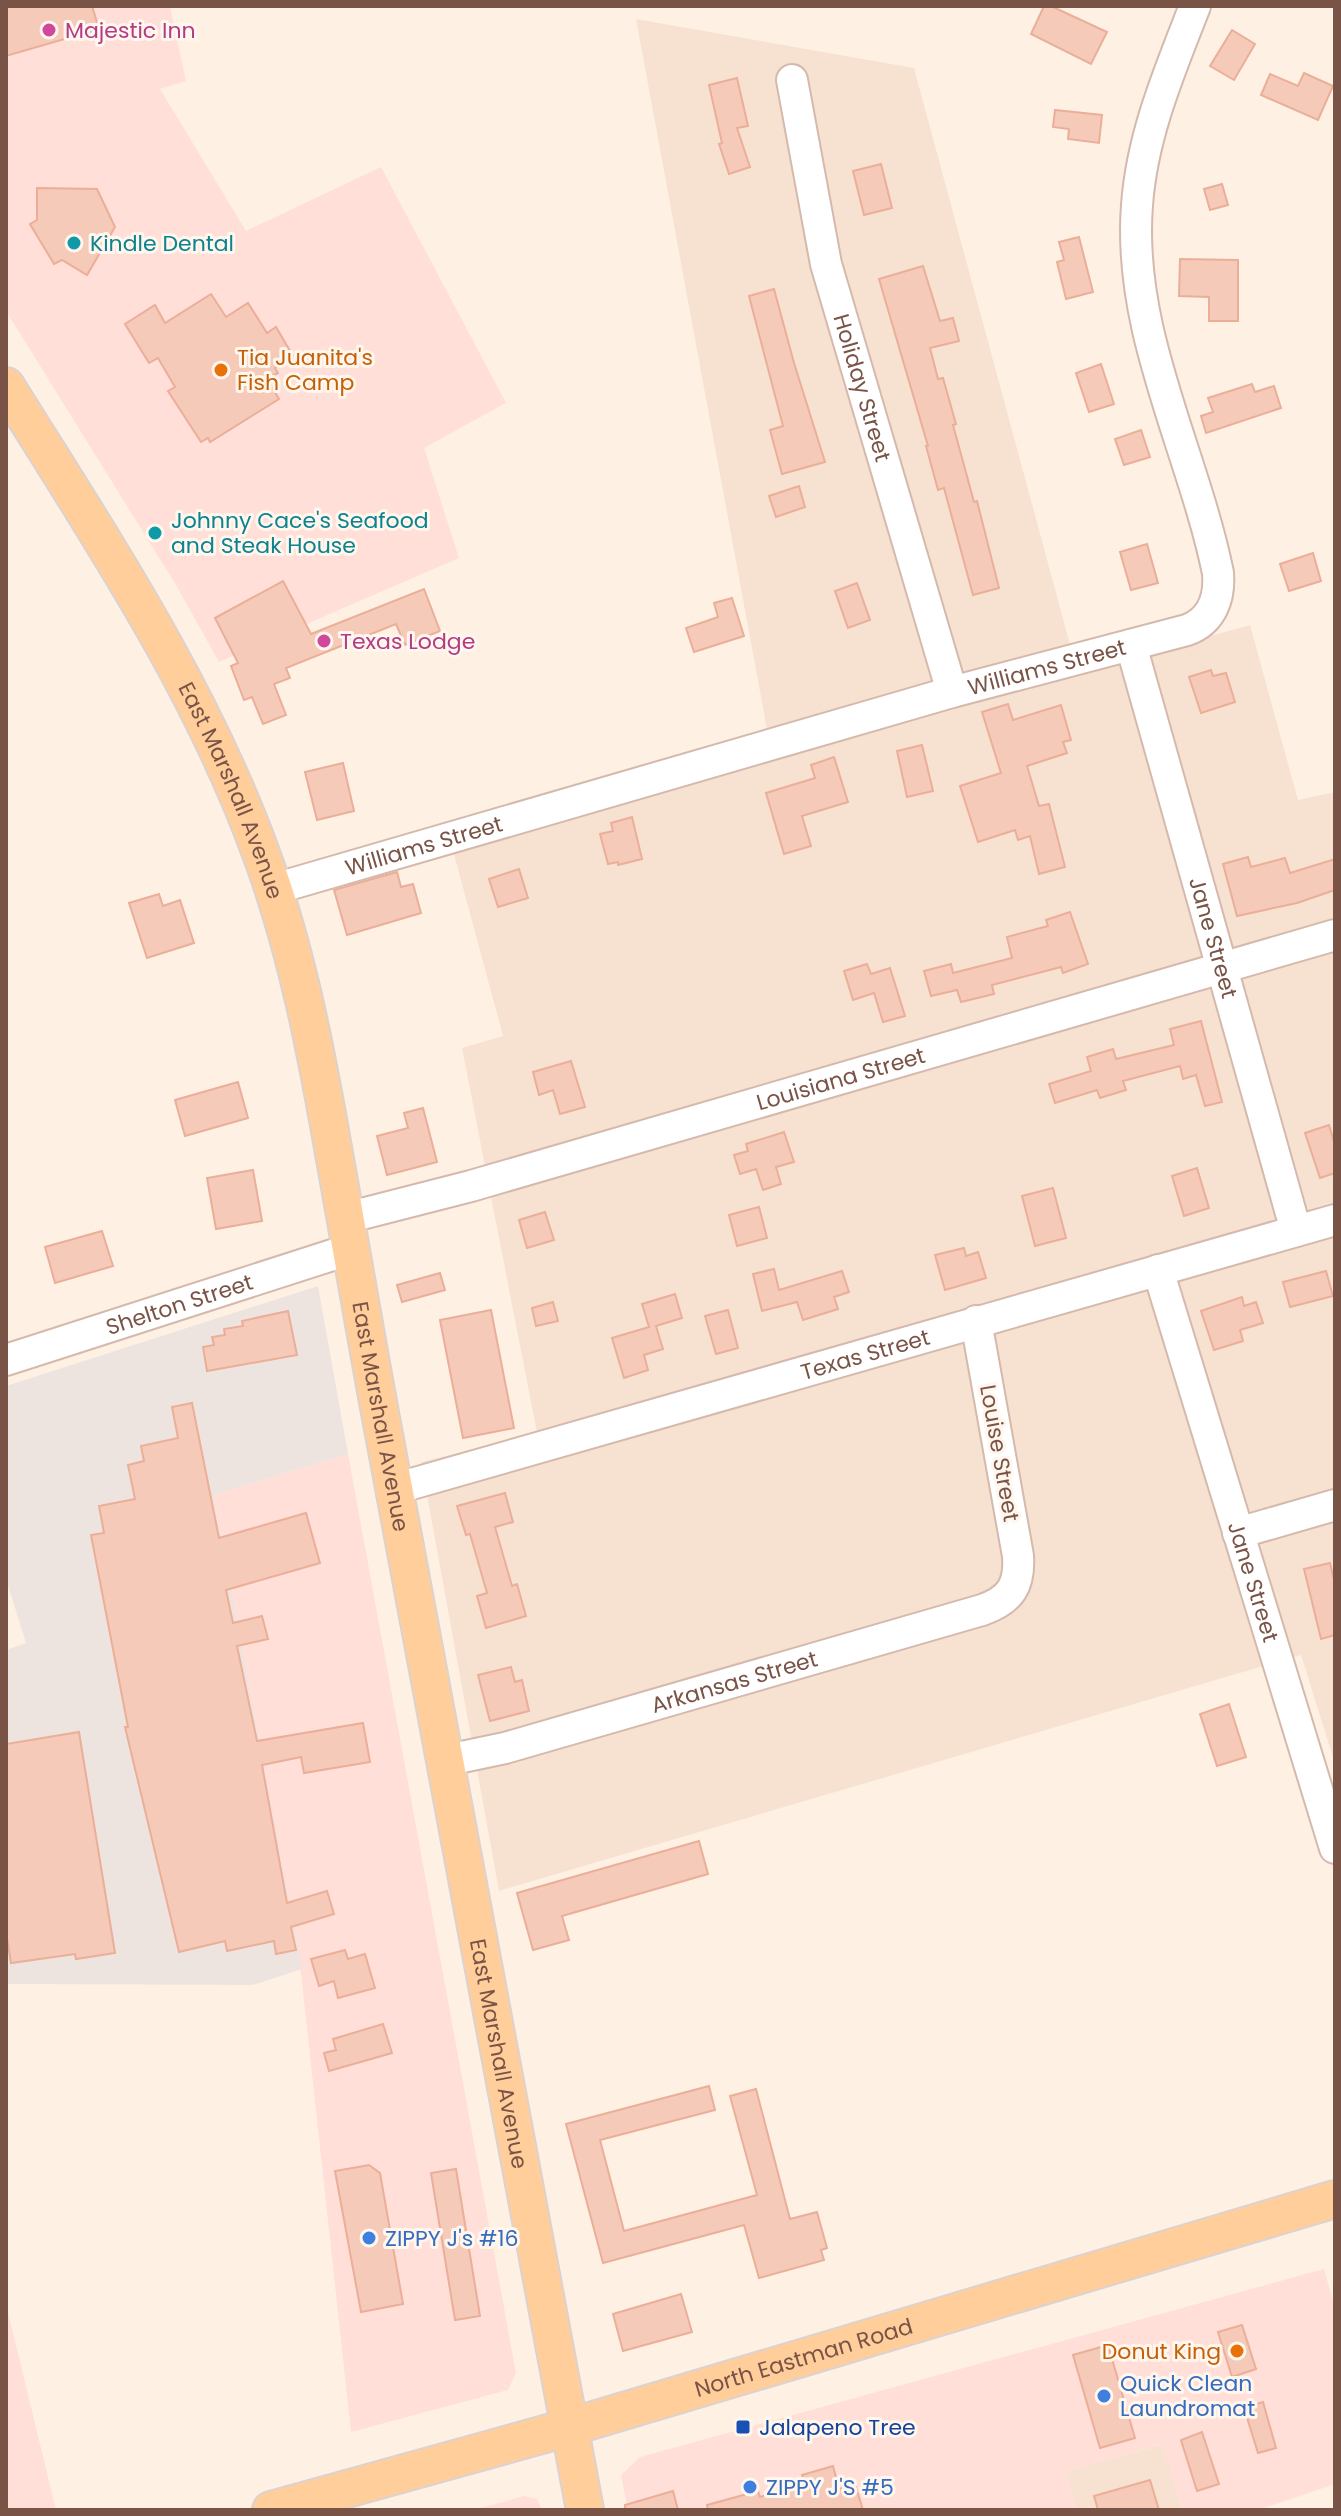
<svg xmlns="http://www.w3.org/2000/svg" width="1341" height="2516" font-family="Poppins,sans-serif">
  <rect width="100%" height="100%" fill="#fef1e4"/>
  <g fill="#f7e2d2">
    <polygon points="636,19 914,68 1071,648 768,735"/>
    <polygon points="1250,625 1298,800 1335,792 1335,1764 1301,1655 499,1891 421,1462 537,1433 462,1048 503,1036 452,847"/>
    <polygon points="1163,2444 1182,2510 1077,2510 1065,2472"/>
  </g>
  <g fill="#ffdfd8">
    <polygon points="6,6 170,6 186,81 160,89 246,231 381,167 506,403 424,448 459,558 219,662 176,585 6,311"/>
    <polygon points="348,1454 516,2373 508,2390 351,2432 301,1973 213,1495"/>
    <polygon points="1324,2269 1335,2308 1335,2484 1258,2510 1182,2510 1162,2444 1066,2472 1077,2510 628,2510 621,2475 640,2457"/>
    <polygon points="6,2304 56,2510 6,2510"/>
    <polygon points="524,2496 537,2499 542,2510 474,2510"/>
  </g>
  <polygon fill="#eee4df" points="318,1286 348,1454 213,1495 302,1969 253,1985 6,1984 6,1650 26,1643 6,1579 6,1386"/>
  <g fill="#f6cab9" stroke="#ebae98" stroke-width="2">
    <polygon points="6,6 92,6 99,29 6,56"/>
    <polygon points="1044,6 1051,6 1107,32 1091,64 1031,34"/>
    <polygon points="1232,30 1255,44 1234,80 1210,66"/>
    <polygon points="1304,73 1333,86 1318,120 1261,95 1270,74 1298,86"/>
    <polygon points="737,78 748,126 737,128 750,167 729,174 719,144 722,143 709,85"/>
    <polygon points="1055,110 1102,115 1099,143 1068,139 1069,129 1053,127"/>
    <polygon points="881,164 892,208 864,215 853,171"/>
    <polygon points="1222,184 1228,205 1210,210 1204,189"/>
    <polygon points="37,188 97,189 115,227 87,275 62,260 54,264 30,224 37,220"/>
    <polygon points="1079,237 1093,292 1066,299 1057,262 1064,260 1059,242"/>
    <polygon points="1180,259 1238,260 1238,321 1209,321 1209,297 1179,296"/>
    <polygon points="923,266 940,321 953,318 959,341 930,348 938,379 943,378 956,424 953,425 974,502 977,501 999,588 973,595 944,488 938,490 926,446 928,446 879,279"/>
    <polygon points="774,289 794,363 825,462 782,474 770,430 783,426 749,296"/>
    <polygon points="211,294 226,317 248,303 267,333 276,327 293,356 275,368 278,373 267,379 279,399 210,442 208,438 201,442 168,391 175,387 158,358 149,363 125,324 155,305 165,323"/>
    <polygon points="1101,364 1114,404 1089,412 1076,373"/>
    <polygon points="1252,384 1255,392 1274,386 1281,408 1206,433 1201,416 1213,412 1208,398"/>
    <polygon points="1141,430 1150,457 1124,465 1115,439"/>
    <polygon points="799,486 805,507 776,517 769,496"/>
    <polygon points="1147,544 1158,583 1131,590 1120,552"/>
    <polygon points="1313,553 1321,581 1289,591 1280,564"/>
    <polygon points="283,581 311,634 424,589 440,631 405,645 396,624 286,668 290,678 274,684 286,715 263,724 252,697 244,700 231,666 238,663 215,618"/>
    <polygon points="857,583 870,620 848,628 835,591"/>
    <polygon points="732,598 744,636 694,652 686,628 718,617 714,603"/>
    <polygon points="1211,670 1213,676 1226,673 1235,702 1201,713 1189,677"/>
    <polygon points="1008,704 1013,720 1061,705 1071,740 1063,742 1067,753 1027,766 1039,806 1049,804 1065,867 1039,874 1030,836 1018,840 1015,830 978,842 960,786 1001,773 982,712"/>
    <polygon points="922,745 933,791 907,797 897,751"/>
    <polygon points="834,757 848,802 802,816 811,846 784,854 766,793 815,778 811,765"/>
    <polygon points="343,763 354,811 317,820 305,772"/>
    <polygon points="632,817 642,859 618,865 618,862 608,864 600,834 613,831 611,823"/>
    <polygon points="1248,857 1251,867 1285,858 1290,873 1335,859 1335,890 1297,903 1237,916 1223,864"/>
    <polygon points="519,869 528,898 498,907 489,879"/>
    <polygon points="397,872 401,887 413,884 421,913 347,935 334,890"/>
    <polygon points="159,894 163,906 180,900 194,943 147,958 129,903"/>
    <polygon points="1070,912 1088,964 1063,973 1061,967 992,985 994,994 961,1002 957,990 931,996 924,971 951,964 953,973 1012,958 1007,937 1048,926 1046,920"/>
    <polygon points="867,964 871,974 890,968 905,1016 883,1022 874,993 853,1000 844,971"/>
    <polygon points="1201,1021 1222,1102 1205,1106 1196,1075 1183,1079 1180,1066 1123,1081 1126,1090 1100,1098 1097,1090 1055,1103 1049,1084 1091,1071 1087,1057 1113,1049 1116,1059 1174,1045 1170,1029"/>
    <polygon points="571,1061 585,1107 560,1114 553,1090 539,1095 533,1072"/>
    <polygon points="238,1082 248,1118 185,1136 175,1100"/>
    <polygon points="423,1108 437,1162 387,1175 377,1136 408,1128 404,1113"/>
    <polygon points="1329,1125 1335,1145 1335,1173 1320,1178 1305,1133"/>
    <polygon points="784,1132 794,1162 776,1167 781,1184 763,1190 756,1169 740,1174 734,1155 748,1151 746,1144"/>
    <polygon points="1197,1168 1209,1208 1184,1216 1172,1176"/>
    <polygon points="253,1170 262,1221 216,1229 207,1178"/>
    <polygon points="1053,1188 1066,1238 1035,1246 1022,1196"/>
    <polygon points="759,1207 767,1238 737,1246 729,1215"/>
    <polygon points="545,1212 554,1240 527,1248 519,1220"/>
    <polygon points="102,1231 113,1266 55,1283 45,1247"/>
    <polygon points="964,1248 966,1256 978,1252 986,1278 945,1290 935,1255"/>
    <polygon points="774,1269 779,1290 842,1271 849,1292 834,1297 838,1309 803,1320 797,1302 762,1311 753,1274"/>
    <polygon points="1326,1271 1333,1296 1290,1307 1283,1282"/>
    <polygon points="440,1273 445,1290 402,1302 397,1285"/>
    <polygon points="675,1294 682,1318 656,1326 663,1349 644,1355 648,1370 624,1378 612,1338 649,1327 642,1304"/>
    <polygon points="1242,1297 1244,1306 1256,1302 1263,1323 1240,1330 1243,1341 1214,1350 1201,1311"/>
    <polygon points="553,1302 558,1321 536,1326 532,1308"/>
    <polygon points="491,1310 514,1428 463,1438 440,1320"/>
    <polygon points="728,1310 738,1348 716,1354 705,1316"/>
    <polygon points="288,1311 297,1355 207,1371 203,1347 214,1345 212,1337 225,1335 224,1329 243,1326 242,1321"/>
    <polygon points="192,1403 219,1538 306,1513 320,1563 226,1590 233,1623 262,1616 268,1639 237,1646 257,1741 363,1723 370,1762 304,1773 301,1757 262,1765 287,1903 327,1891 334,1914 291,1927 296,1950 276,1954 274,1941 227,1951 225,1941 179,1952 125,1727 128,1727 91,1535 104,1533 99,1506 135,1499 128,1465 144,1461 141,1446 178,1438 172,1407"/>
    <polygon points="505,1493 513,1522 495,1527 512,1586 517,1584 526,1616 486,1628 477,1596 487,1593 470,1534 466,1535 457,1506"/>
    <polygon points="1330,1563 1335,1584 1335,1635 1321,1639 1304,1569"/>
    <polygon points="511,1667 515,1682 522,1680 529,1711 490,1721 478,1675"/>
    <polygon points="1229,1704 1246,1757 1217,1766 1200,1714"/>
    <polygon points="79,1732 115,1953 76,1959 75,1954 11,1963 6,1932 6,1744"/>
    <polygon points="699,1841 708,1874 562,1916 569,1940 533,1950 517,1893"/>
    <polygon points="345,1950 348,1959 365,1954 375,1988 338,1998 334,1981 319,1986 311,1959"/>
    <polygon points="383,2024 392,2053 329,2071 324,2053 336,2050 333,2039"/>
    <polygon points="709,2086 715,2110 600,2140 624,2231 757,2195 730,2096 756,2089 790,2219 817,2212 827,2248 821,2250 824,2260 759,2278 744,2225 603,2263 566,2124"/>
    <polygon points="369,2165 380,2173 403,2304 361,2312 335,2171"/>
    <polygon points="456,2169 480,2316 455,2320 431,2173"/>
    <polygon points="681,2294 692,2332 623,2351 613,2314"/>
    <polygon points="1242,2325 1256,2369 1232,2377 1218,2332"/>
    <polygon points="1108,2345 1135,2438 1100,2448 1073,2355"/>
    <polygon points="1263,2402 1276,2448 1258,2453 1244,2408"/>
    <polygon points="1202,2432 1219,2484 1197,2491 1181,2440"/>
    <polygon points="833,2466 839,2489 855,2484 863,2510 708,2510 707,2505 758,2491 760,2497 804,2484 802,2475"/>
    <polygon points="1150,2480 1159,2510 1098,2510 1094,2496"/>
    <polygon points="673,2491 678,2510 625,2510 625,2505"/>
  </g>
  <g fill="none" stroke-linecap="round" stroke-linejoin="round">
    <defs>
      <g id="minor">
        <path id="s1" d="M792,80L826,264L952,692"/>
        <path id="s2" d="M1131,645L1296,1231"/>
        <path id="s3" d="M274,889L952,692L1187,630C1212,621 1220,598 1218,573C1193,451 1127,333 1137,205C1142,135 1170,70 1195,6"/>
        <path id="s4" d="M346,1218L471,1186L1335,935"/>
        <path id="s5" d="M1158,1270L1335,1848"/>
        <path id="s6" d="M6,1360L351,1249"/>
        <path id="s7" d="M394,1489L1335,1220"/>
        <polyline points="1238,1533 1335,1505"/>
        <path id="s8" d="M443,1761L505,1748L982,1610C1011,1600 1020,1585 1018,1556L976,1321"/>
      </g>
      <g id="major">
        <path id="s9" d="M6,386C100,537 201,687 262,856C298,954 317,1056 335,1159C352,1254 368,1350 386,1445C451,1800 518,2155 585,2510"/>
        <path id="s10" d="M271,2510L570,2427L1335,2199"/>
      </g>
    </defs>
    <use href="#minor" stroke="#d4b9ac" stroke-width="34"/>
    <use href="#major" stroke="#dcd2cf" stroke-width="40"/>
    <use href="#minor" stroke="#fff" stroke-width="30"/>
    <use href="#major" stroke="#ffce9b" stroke-width="36"/>
  </g>
  <g fill="#d1479c" stroke="#fff6ed" stroke-width="3">
    <circle cx="49" cy="30" r="8"/>
    <circle cx="324" cy="641" r="8"/>
  </g>
  <g fill="#0f9aa8" stroke="#fff6ed" stroke-width="3">
    <circle cx="74" cy="243" r="8"/>
    <circle cx="155" cy="533" r="8"/>
  </g>
  <g fill="#e8710a" stroke="#fff6ed" stroke-width="3">
    <circle cx="221" cy="370" r="8"/>
    <circle cx="1237" cy="2351" r="8"/>
  </g>
  <g fill="#3f7fe0" stroke="#fff6ed" stroke-width="3">
    <circle cx="369" cy="2238" r="8"/>
    <circle cx="1104" cy="2396" r="8"/>
    <circle cx="750" cy="2487" r="8"/>
  </g>
  <rect fill="#1a4fb4" stroke="#fff6ed" stroke-width="3" x="735" y="2419" width="16" height="16" rx="4"/>
  <g text-anchor="middle" stroke-width="6" stroke-linejoin="round" paint-order="stroke">
    <g font-size="22" fill="#b23c85" stroke="#fff6ed" text-anchor="start">
      <text x="65" y="38">Majestic Inn</text>
      <text x="340" y="649">Texas Lodge</text>
    </g>
    <g font-size="22" fill="#0d838f" stroke="#fff6ed" text-anchor="start">
      <text x="90" y="251">Kindle Dental</text>
      <text x="171" y="528">Johnny Cace's Seafood<tspan x="171" dy="25">and Steak House</tspan></text>
    </g>
    <g font-size="22" fill="#c56008" stroke="#fff6ed" text-anchor="start">
      <text x="237" y="365">Tia Juanita's<tspan x="237" dy="25">Fish Camp</tspan></text>
      <text x="1221" y="2359" text-anchor="end">Donut King</text>
    </g>
    <g font-size="22" fill="#7a5347" stroke="#fff6ed">
      <text dy="8" stroke="none"><textPath href="#s1" startOffset="316">Holiday Street</textPath></text>
      <text dy="8" stroke="none"><textPath href="#s3" startOffset="804">Williams Street</textPath></text>
      <text dy="8" stroke="none"><textPath href="#s9" startOffset="464">East Marshall Avenue</textPath></text>
      <text dy="8" stroke="none"><textPath href="#s3" startOffset="156">Williams Street</textPath></text>
      <text dy="8" stroke="none"><textPath href="#s2" startOffset="304">Jane Street</textPath></text>
      <text dy="8" stroke="none"><textPath href="#s4" startOffset="514">Louisiana Street</textPath></text>
      <text dy="8" stroke="none"><textPath href="#s6" startOffset="182">Shelton Street</textPath></text>
      <text dy="8" stroke="none"><textPath href="#s7" startOffset="490">Texas Street</textPath></text>
      <text dy="8" stroke="none"><textPath href="#s9" startOffset="1110">East Marshall Avenue</textPath></text>
      <text transform="translate(1000 1453) rotate(80)" y="8">Louise Street</text>
      <text dy="8" stroke="none"><textPath href="#s5" startOffset="326">Jane Street</textPath></text>
      <text dy="8" stroke="none"><textPath href="#s8" startOffset="302">Arkansas Street</textPath></text>
      <text dy="8" stroke="none"><textPath href="#s9" startOffset="1758">East Marshall Avenue</textPath></text>
      <text dy="8" stroke="none"><textPath href="#s10" startOffset="554">North Eastman Road</textPath></text>
    </g>
    <g font-size="22" fill="#366cbe" stroke="#fff6ed" text-anchor="start">
      <text x="385" y="2246">ZIPPY J's #16</text>
      <text x="1120" y="2391">Quick Clean<tspan x="1120" dy="25">Laundromat</tspan></text>
      <text x="766" y="2495">ZIPPY J'S #5</text>
    </g>
    <g font-size="22" fill="#164399" stroke="#fff6ed" text-anchor="start">
      <text x="759" y="2435">Jalapeno Tree</text>
    </g>
  </g>
  <rect width="1341" height="2516" fill="none" stroke="#7a5347" stroke-width="16"/>
</svg>
